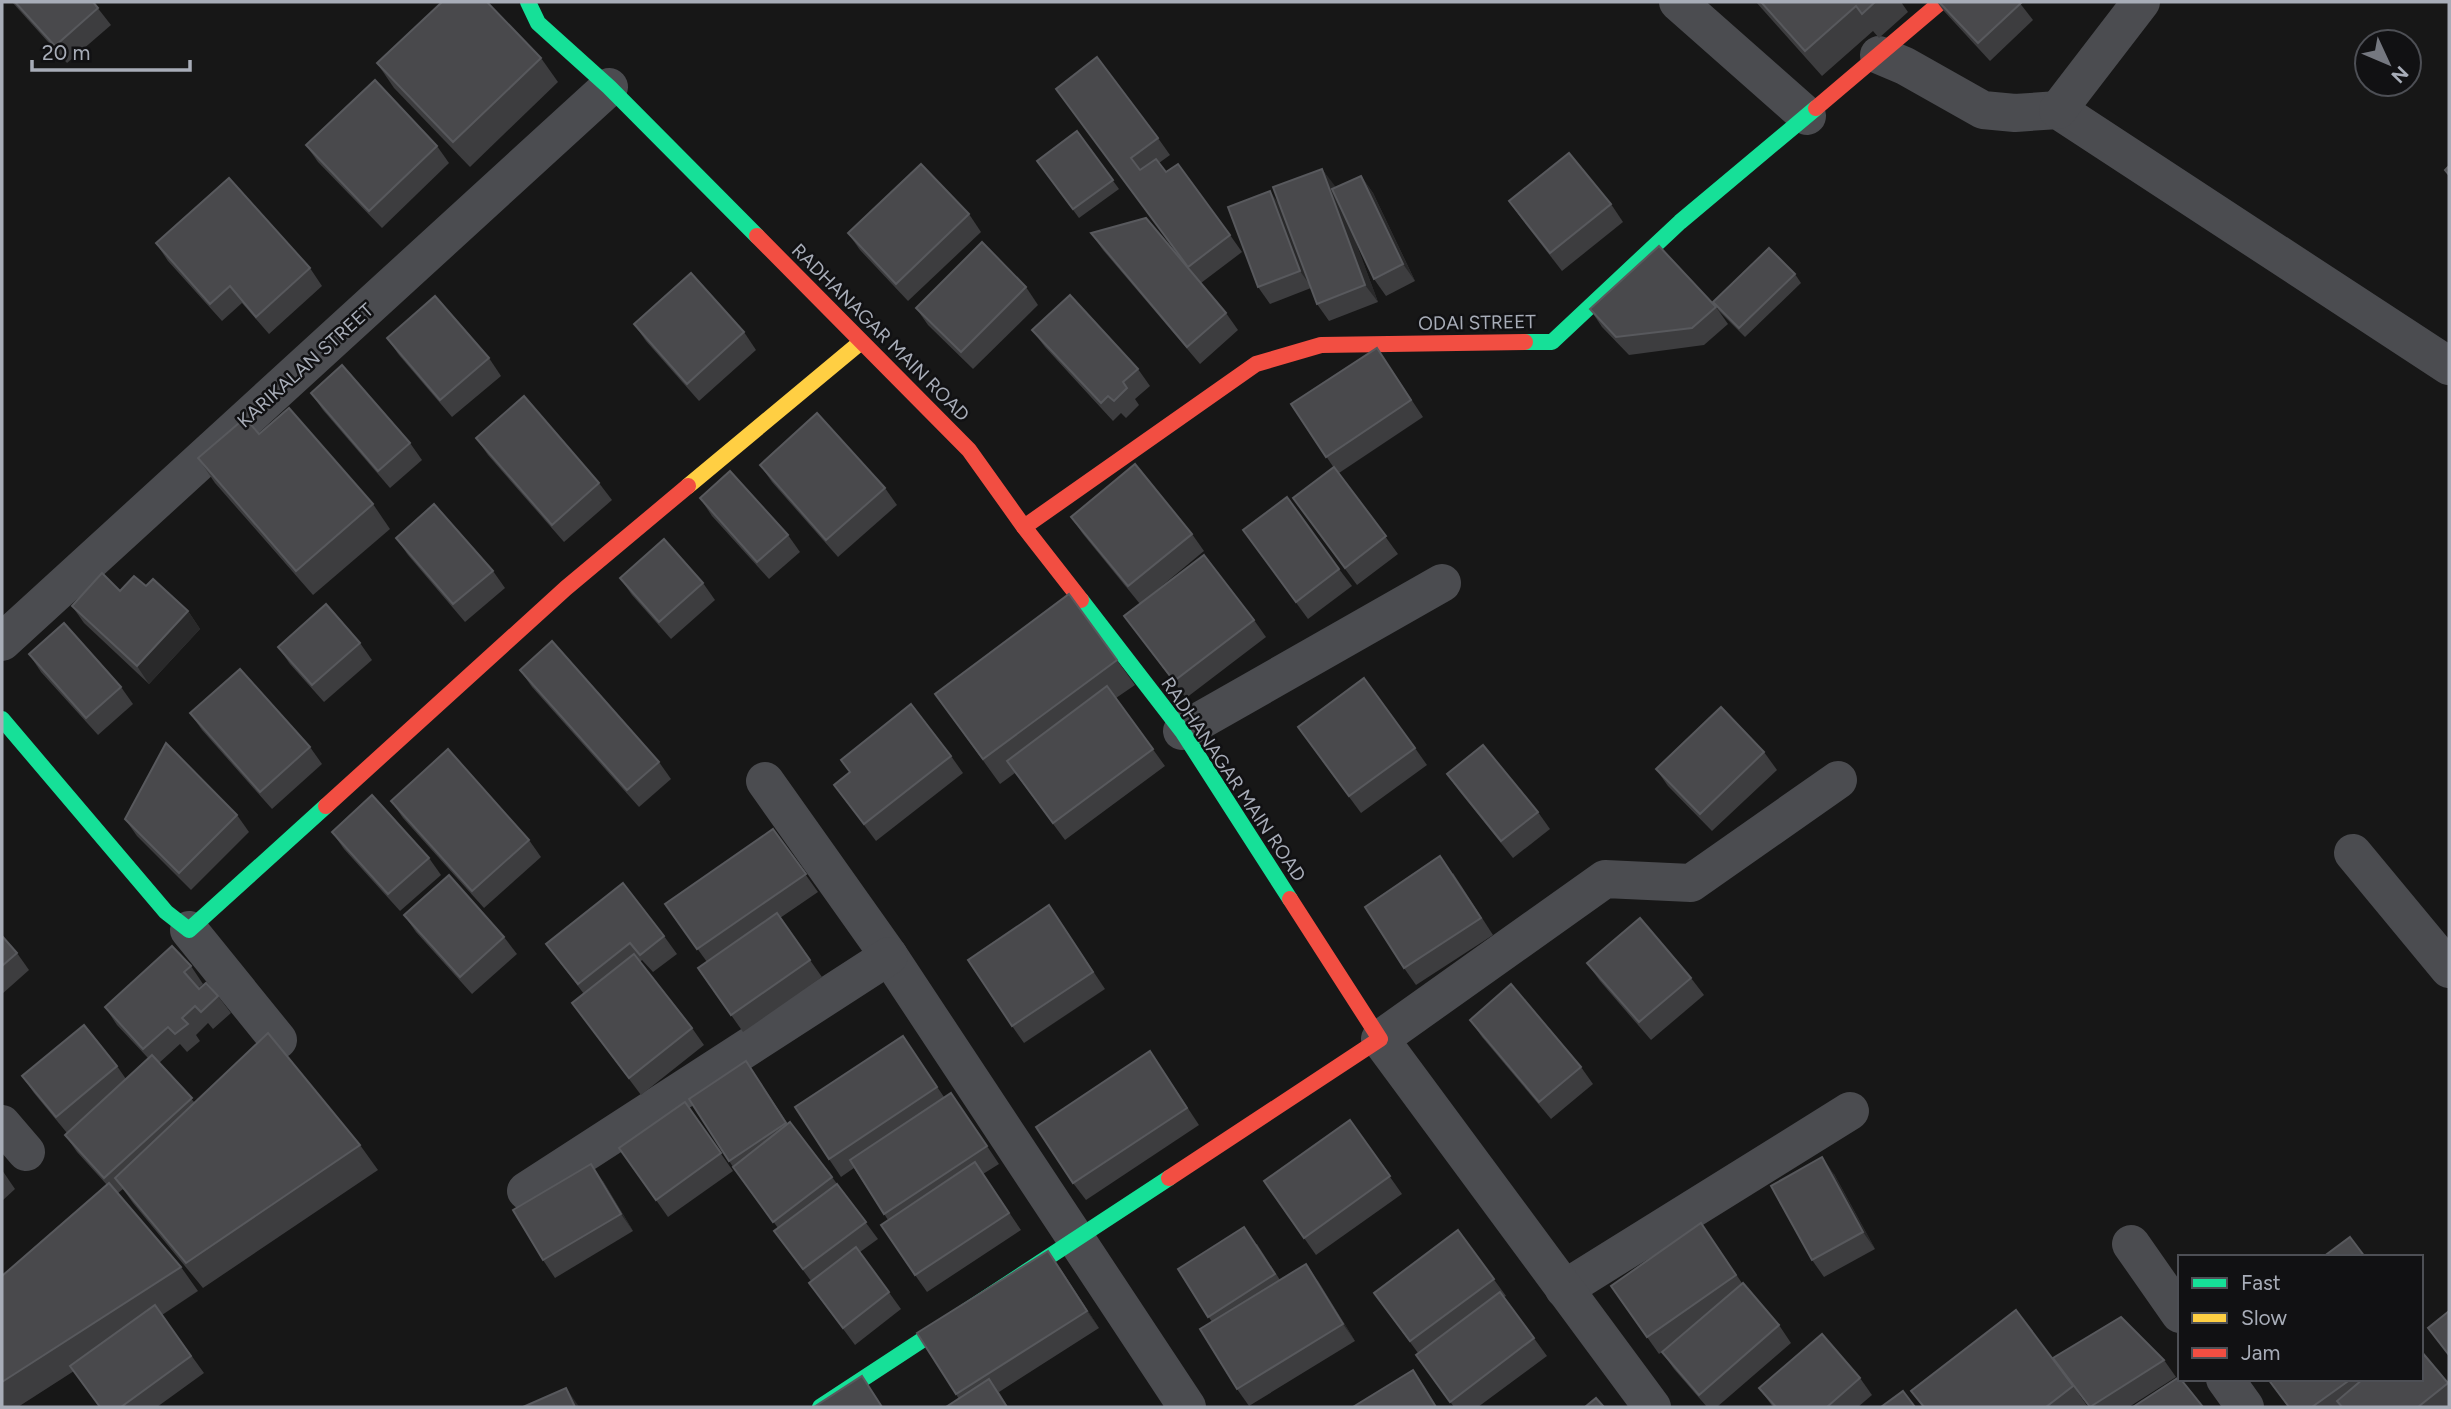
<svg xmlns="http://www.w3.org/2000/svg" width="2451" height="1409" font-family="Figtree,sans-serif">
  <rect width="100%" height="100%" fill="#171717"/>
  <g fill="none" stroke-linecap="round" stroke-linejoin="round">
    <g stroke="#4b4c50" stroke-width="38">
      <polyline points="1678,2 1807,116"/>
      <polyline points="1879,55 1905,66 1983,110 2015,113 2058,110 2449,366"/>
      <polyline points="2058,110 2141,2"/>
      <polyline points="2,642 609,87"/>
      <polyline points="1182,731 1442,583"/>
      <polyline points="765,781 889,956 1187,1407"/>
      <polyline points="2353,853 2449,969"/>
      <polyline points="189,930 278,1040"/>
      <polyline points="2,1124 26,1152"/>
      <polyline points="526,1191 889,956"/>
      <polyline points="2131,1244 2180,1314"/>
      <polyline points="1564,1289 1850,1111"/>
      <polyline points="2225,1379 2245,1407"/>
      <polyline points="1652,1407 1380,1039 1605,879 1691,883 1838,780"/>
    </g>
    <g stroke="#16e098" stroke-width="16">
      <polyline points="528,2 538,23 609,87 757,236"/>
      <polyline points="1525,342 1552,342 1680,222 1816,108"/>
      <polyline points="1081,600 1182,731 1290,899"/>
      <polyline points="2,719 166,912 189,930 326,806"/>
      <polyline points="820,1407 1169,1178"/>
    </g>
    <polyline stroke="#ffcf43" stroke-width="16" points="688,486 861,342"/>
    <g stroke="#f24e42" stroke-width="16">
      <polyline points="1816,108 1941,2"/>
      <polyline points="757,236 969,450 1024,527 1081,600"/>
      <polyline points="1024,527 1256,364 1321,345 1525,342"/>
      <polyline points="326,806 566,588 688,486"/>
      <polyline points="1169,1178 1380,1039 1290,899"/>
    </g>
  </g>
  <g fill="#3d3d3f">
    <polygon points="12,2 93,2 111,25 67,63"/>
    <polygon points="1756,2 1901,2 1908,12 1879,38 1873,31 1822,76"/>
    <polygon points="1937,2 2019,2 2033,20 1990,61 1943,10"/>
    <polygon points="541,58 558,82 470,167 394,88 377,63"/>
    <polygon points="1056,89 1158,138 1170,155 1159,163 1166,172 1230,235 1242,252 1201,283 1226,313 1238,330 1200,364 1103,250 1091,233 1192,272"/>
    <polygon points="1077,131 1119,189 1079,218 1037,161"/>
    <polygon points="306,145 437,146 449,163 382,228 318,162"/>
    <polygon points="1322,169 1335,188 1361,176 1373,193 1415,281 1386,296 1374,279 1349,225 1378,302 1329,321 1317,304 1311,288 1270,304 1258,287 1280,206"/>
    <polygon points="1509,201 1611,204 1623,222 1562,271 1521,218"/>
    <polygon points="969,214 981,232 908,301 860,250 848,233"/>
    <polygon points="156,243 310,268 322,286 269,334 242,303 222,321 168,261"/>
    <polygon points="1795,274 1801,283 1745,337 1719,311 1713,302"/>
    <polygon points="1026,287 1038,305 973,369 928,325 916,308"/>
    <polygon points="1716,307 1728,324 1704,345 1629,355 1602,327 1590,309"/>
    <polygon points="634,324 744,332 756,350 699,401 646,341"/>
    <polygon points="1032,330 1138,369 1150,386 1135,399 1139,405 1126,418 1121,413 1113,421 1045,347"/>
    <polygon points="387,338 489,358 501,376 452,417 399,355"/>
    <polygon points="1389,366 1423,417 1339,473 1398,554 1357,585 1305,515 1334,468 1291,404"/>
    <polygon points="311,393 410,443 422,460 390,488 323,410"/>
    <polygon points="259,434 373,504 390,529 313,595 215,483 198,458"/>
    <polygon points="476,438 599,483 612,500 564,542 488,455"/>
    <polygon points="760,465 885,488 897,505 838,557 772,482"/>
    <polygon points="700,498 788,535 800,552 769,579 712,516"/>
    <polygon points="1071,517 1192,534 1204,551 1140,604 1083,534"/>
    <polygon points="1243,530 1339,569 1352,586 1308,619"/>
    <polygon points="396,538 493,571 505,588 465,622 408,555"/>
    <polygon points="620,578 703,583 715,600 671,639 632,595"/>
    <polygon points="146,586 188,611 200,629 149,684 84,623 72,606 120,591"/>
    <polygon points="1124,616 1254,620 1266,637 1186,698"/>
    <polygon points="360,643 372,660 324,702 290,664 278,647"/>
    <polygon points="29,654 121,687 133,704 98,735 41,672"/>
    <polygon points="1117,660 1135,685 1116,698 1165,766 1065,840 1015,773 1000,784 935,694"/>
    <polygon points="520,670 659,762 671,779 639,807 532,687"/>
    <polygon points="190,713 310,747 322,764 272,809 202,730"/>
    <polygon points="1310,744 1415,748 1427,765 1361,813"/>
    <polygon points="1764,752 1777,770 1712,831 1668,786 1656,769"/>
    <polygon points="951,756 963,773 876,841 834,785"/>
    <polygon points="1447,774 1538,812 1550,829 1513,858 1460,792"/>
    <polygon points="391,801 529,840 541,857 484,908 403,818"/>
    <polygon points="237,815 249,832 191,890 137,836 125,819"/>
    <polygon points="773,829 818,892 780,918 822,977 743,1032 698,968 707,962 665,904"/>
    <polygon points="332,832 429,858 441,875 400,911 344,849"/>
    <polygon points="1453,873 1493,935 1416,985 1404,968"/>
    <polygon points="1049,905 1105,989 1024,1043 1012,1026"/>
    <polygon points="404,915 504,937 517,954 472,994 416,932"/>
    <polygon points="2,936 17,953 29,970 2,994"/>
    <polygon points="664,936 677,954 653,972 642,960 640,962 692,1028 704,1045 641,1095 572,1003 584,994 546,944"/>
    <polygon points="1587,963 1691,978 1704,995 1651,1040 1600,981"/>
    <polygon points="191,966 203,984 198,988 218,996 231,1013 213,1029 208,1023 196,1035 200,1041 187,1052 180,1044 159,1063 195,1103 360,1145 378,1170 203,1288 133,1203 123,1189 118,1193 181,1267 198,1291 162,1315 204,1373 157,1407 100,1407 74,1371 18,1407 2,1407 2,1276 107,1185 77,1152 65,1135 67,1133 34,1093 22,1076 117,1066 126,1079 148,1058 117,1025 105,1007"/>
    <polygon points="1470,1020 1581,1067 1593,1084 1551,1119 1482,1037"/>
    <polygon points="903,1036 944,1097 963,1110 999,1164 983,1174 1021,1230 927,1292 915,1275 888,1220 854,1168 841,1177 829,1159"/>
    <polygon points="1162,1069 1199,1125 1086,1200 1073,1183"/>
    <polygon points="758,1079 788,1124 832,1177 878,1239 860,1252 901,1309 855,1345 809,1283 811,1281 774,1231 778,1228 733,1167 689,1099"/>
    <polygon points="685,1102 733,1171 668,1217 619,1148"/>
    <polygon points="1350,1120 1402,1194 1316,1255 1264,1181"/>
    <polygon points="2,1170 15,1189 2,1201"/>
    <polygon points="1834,1174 1875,1249 1824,1277 1812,1260"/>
    <polygon points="603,1181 633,1231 555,1278 543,1260"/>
    <polygon points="1701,1223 1742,1283 1779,1325 1791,1343 1717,1407 1707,1407 1674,1369 1662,1352 1665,1350 1659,1354 1611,1286"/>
    <polygon points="1458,1230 1506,1296 1504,1297 1547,1356 1478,1407 1454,1407 1416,1355 1418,1353 1374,1293"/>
    <polygon points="1257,1244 1280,1280 1318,1281 1355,1341 1249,1406 1237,1389 1212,1322 1178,1269"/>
    <polygon points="1060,1268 1099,1328 999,1392 1008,1407 946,1407 959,1399 917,1333"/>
    <polygon points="2421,1351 2449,1386 2449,1407 2288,1407 2268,1379 2421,1379"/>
    <polygon points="2164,1360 2176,1377 2129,1407 2089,1407 2076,1390 2088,1407 1923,1407 1911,1391"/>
    <polygon points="1860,1378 1872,1395 1858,1407 1773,1407 1759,1388"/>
  </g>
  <g fill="#29292a">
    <polygon points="1322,169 1335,186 1378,302 1365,285"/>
    <polygon points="1361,176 1373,193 1415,281 1403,264"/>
    <polygon points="1270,191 1282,208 1312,288 1300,271"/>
    <polygon points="188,611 200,629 149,684 137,666"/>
    <polygon points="1822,1157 1834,1174 1875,1249 1863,1232"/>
    <polygon points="591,1164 603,1181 633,1231 621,1214"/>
    <polygon points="1048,1251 1060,1268 1099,1328 1087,1311"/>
    <polygon points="1306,1264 1318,1281 1355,1341 1343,1324"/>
    <polygon points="1413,1370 1425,1387 1437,1407 1436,1407"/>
    <polygon points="566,1388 578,1405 579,1407 575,1407"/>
  </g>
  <g fill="#49494c" stroke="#58595d" stroke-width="2">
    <polygon points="15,2 93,2 98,8 55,46"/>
    <polygon points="442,2 487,2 541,58 453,142 377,63"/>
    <polygon points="1761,2 1875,2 1862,14 1856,6 1805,51"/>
    <polygon points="1939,2 2019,2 2021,3 1978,43"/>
    <polygon points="1097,57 1158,138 1131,158 1140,170 1156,159 1166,172 1178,164 1230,235 1188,267 1056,89"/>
    <polygon points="375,80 437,146 369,211 306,145"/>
    <polygon points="1077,131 1113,180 1073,209 1037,161"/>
    <polygon points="1569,153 1611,204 1550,253 1509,201"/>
    <polygon points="921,164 969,214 896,284 848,233"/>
    <polygon points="2449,166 2449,175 2445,170"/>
    <polygon points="1322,169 1365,285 1317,304 1273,187"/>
    <polygon points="1361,176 1403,264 1374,279 1332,189"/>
    <polygon points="229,178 310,268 256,317 230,286 210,304 156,243"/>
    <polygon points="1270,191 1300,271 1258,287 1228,207"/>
    <polygon points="1146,218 1226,313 1187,347 1091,233"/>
    <polygon points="982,242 1026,287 961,352 916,308"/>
    <polygon points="1659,246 1716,307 1692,328 1616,337 1590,309"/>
    <polygon points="1769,248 1795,274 1739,328 1713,302"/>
    <polygon points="691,273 744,332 687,384 634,324"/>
    <polygon points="1070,295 1138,369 1123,382 1127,388 1114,401 1108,396 1101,403 1032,330"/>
    <polygon points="435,296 489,358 440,400 387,338"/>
    <polygon points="1377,348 1411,400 1326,457 1291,404"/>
    <polygon points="342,365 410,443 378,471 311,393"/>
    <polygon points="524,396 599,483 552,525 476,438"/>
    <polygon points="289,408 373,504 296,571 198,458 245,418 259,434"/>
    <polygon points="817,413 885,488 826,540 760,465"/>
    <polygon points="1135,464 1192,534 1128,586 1071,517"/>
    <polygon points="1334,467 1386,536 1345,568 1293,498"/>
    <polygon points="730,471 788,535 757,562 700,498"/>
    <polygon points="1287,497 1339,569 1296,602 1243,530"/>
    <polygon points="434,504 493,571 453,604 396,538"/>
    <polygon points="664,539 703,583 659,622 620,578"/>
    <polygon points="1204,555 1254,620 1174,681 1124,616"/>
    <polygon points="102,573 120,591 134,576 146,586 153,579 188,611 137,666 72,606"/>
    <polygon points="1069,594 1117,660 983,759 935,694"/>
    <polygon points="326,604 360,643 312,685 278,647"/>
    <polygon points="64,623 121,687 86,718 29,654"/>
    <polygon points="552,641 659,762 627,790 520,670"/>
    <polygon points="240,669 310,747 260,792 190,713"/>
    <polygon points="1364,678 1415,748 1349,796 1298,727"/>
    <polygon points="1107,686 1153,749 1053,823 1007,761"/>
    <polygon points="911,704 951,756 864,824 834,785 850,772 841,760"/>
    <polygon points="1721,707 1764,752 1700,814 1656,769"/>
    <polygon points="166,743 237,815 179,873 125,819"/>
    <polygon points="1483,745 1538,812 1501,841 1447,774"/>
    <polygon points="448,749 529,840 472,891 391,801"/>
    <polygon points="372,795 429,858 388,894 332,832"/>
    <polygon points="773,829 806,874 697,949 665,904"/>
    <polygon points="1440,856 1481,918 1404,968 1365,907"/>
    <polygon points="449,875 504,937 460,977 404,915"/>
    <polygon points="623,883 664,936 640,955 630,943 578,984 546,944"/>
    <polygon points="1049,905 1093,972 1012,1026 968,960"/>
    <polygon points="777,913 810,960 731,1015 698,968"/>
    <polygon points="1640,918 1691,978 1639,1022 1587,963"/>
    <polygon points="2,936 17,953 2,966"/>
    <polygon points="172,946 191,966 184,972 199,989 206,983 218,996 201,1012 195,1006 182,1018 188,1024 175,1034 168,1027 143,1049 105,1007"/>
    <polygon points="634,954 692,1028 629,1078 572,1003"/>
    <polygon points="1511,984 1581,1067 1539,1102 1470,1020"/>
    <polygon points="84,1025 117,1066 56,1117 22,1076"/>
    <polygon points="268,1033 360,1145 186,1263 115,1178"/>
    <polygon points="903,1036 937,1087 829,1159 795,1107"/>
    <polygon points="1150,1051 1187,1108 1073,1183 1036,1127"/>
    <polygon points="152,1055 192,1098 104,1178 65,1135"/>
    <polygon points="746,1061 786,1123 729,1161 689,1099"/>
    <polygon points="951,1093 987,1146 884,1214 850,1160"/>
    <polygon points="685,1102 721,1153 656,1200 619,1148"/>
    <polygon points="1350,1120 1390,1176 1304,1238 1264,1181"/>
    <polygon points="790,1122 832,1177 773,1222 733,1167"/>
    <polygon points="1822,1157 1863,1232 1812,1260 1771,1186"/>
    <polygon points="975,1162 1009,1213 915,1275 881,1225"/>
    <polygon points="591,1164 621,1214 543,1260 513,1210"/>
    <polygon points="109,1183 181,1267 2,1382 2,1276"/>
    <polygon points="837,1184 866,1222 803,1269 774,1231"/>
    <polygon points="1701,1223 1736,1275 1647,1337 1611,1286"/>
    <polygon points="1244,1227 1275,1274 1208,1317 1178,1269"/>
    <polygon points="1458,1230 1494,1279 1410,1341 1374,1293"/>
    <polygon points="2350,1237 2365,1257 2323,1257"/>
    <polygon points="856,1247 889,1292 843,1328 809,1283"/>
    <polygon points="1048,1251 1087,1311 956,1394 917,1333"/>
    <polygon points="1306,1264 1343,1324 1237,1389 1200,1329"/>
    <polygon points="1743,1283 1779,1325 1699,1395 1662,1352"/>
    <polygon points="1500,1292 1534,1338 1450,1402 1416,1355"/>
    <polygon points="155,1305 191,1356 121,1407 100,1407 70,1366"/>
    <polygon points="2016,1310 2073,1386 2046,1407 1924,1407 1911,1391"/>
    <polygon points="2449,1311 2449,1355 2428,1328"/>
    <polygon points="2121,1317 2164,1360 2090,1407 2053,1358"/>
    <polygon points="1822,1334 1860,1378 1827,1407 1776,1407 1759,1388"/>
    <polygon points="2421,1351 2448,1383 2418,1407 2342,1407 2337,1401 2363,1379 2421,1379"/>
    <polygon points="1413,1370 1436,1407 1353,1407"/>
    <polygon points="862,1376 882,1407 814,1407"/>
    <polygon points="2179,1377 2203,1407 2133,1407"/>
    <polygon points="989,1379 1007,1407 946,1407"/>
    <polygon points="2268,1379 2351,1379 2312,1407 2289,1407"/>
    <polygon points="566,1388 575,1407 523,1407"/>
    <polygon points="1903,1391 1915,1407 1881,1407"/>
    <polygon points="1596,1398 1604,1407 1585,1407"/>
  </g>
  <g text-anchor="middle" stroke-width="5" stroke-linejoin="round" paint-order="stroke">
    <g font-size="19" fill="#a8adb8" stroke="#111113">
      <text transform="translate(1477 322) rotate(-1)" y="7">ODAI STREET</text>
      <text transform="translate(881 332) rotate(45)" y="7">RADHANAGAR MAIN ROAD</text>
      <text transform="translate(305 365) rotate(-42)" y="7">KARIKALAN STREET</text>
      <text transform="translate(1234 779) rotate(56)" y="7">RADHANAGAR MAIN ROAD</text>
    </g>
  </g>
  <rect width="2451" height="1409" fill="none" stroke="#a8adb8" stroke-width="7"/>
  <rect x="2178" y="1255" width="245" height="126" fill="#111113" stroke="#4d4f55" stroke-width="2"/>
  <rect x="2192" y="1278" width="35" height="10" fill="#16e098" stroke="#4d4f55" stroke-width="2"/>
  <text x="2241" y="1290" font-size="21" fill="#a8adb8">Fast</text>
  <rect x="2192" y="1313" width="35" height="10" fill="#ffcf43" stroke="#4d4f55" stroke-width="2"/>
  <text x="2241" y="1325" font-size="21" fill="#a8adb8">Slow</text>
  <rect x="2192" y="1348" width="35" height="10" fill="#f24e42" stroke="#4d4f55" stroke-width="2"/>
  <text x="2241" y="1360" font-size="21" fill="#a8adb8">Jam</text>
  <g transform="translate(2388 63) rotate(134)"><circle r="33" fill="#111113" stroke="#4d4f55" stroke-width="2"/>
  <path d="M0-5L12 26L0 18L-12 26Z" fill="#757880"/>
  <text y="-10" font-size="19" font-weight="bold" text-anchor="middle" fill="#a8adb8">N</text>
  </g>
  <path d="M32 60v10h158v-10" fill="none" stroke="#a8adb8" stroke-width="3.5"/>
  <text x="42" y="60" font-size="21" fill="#a8adb8" stroke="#111113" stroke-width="5" paint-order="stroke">20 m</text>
</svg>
